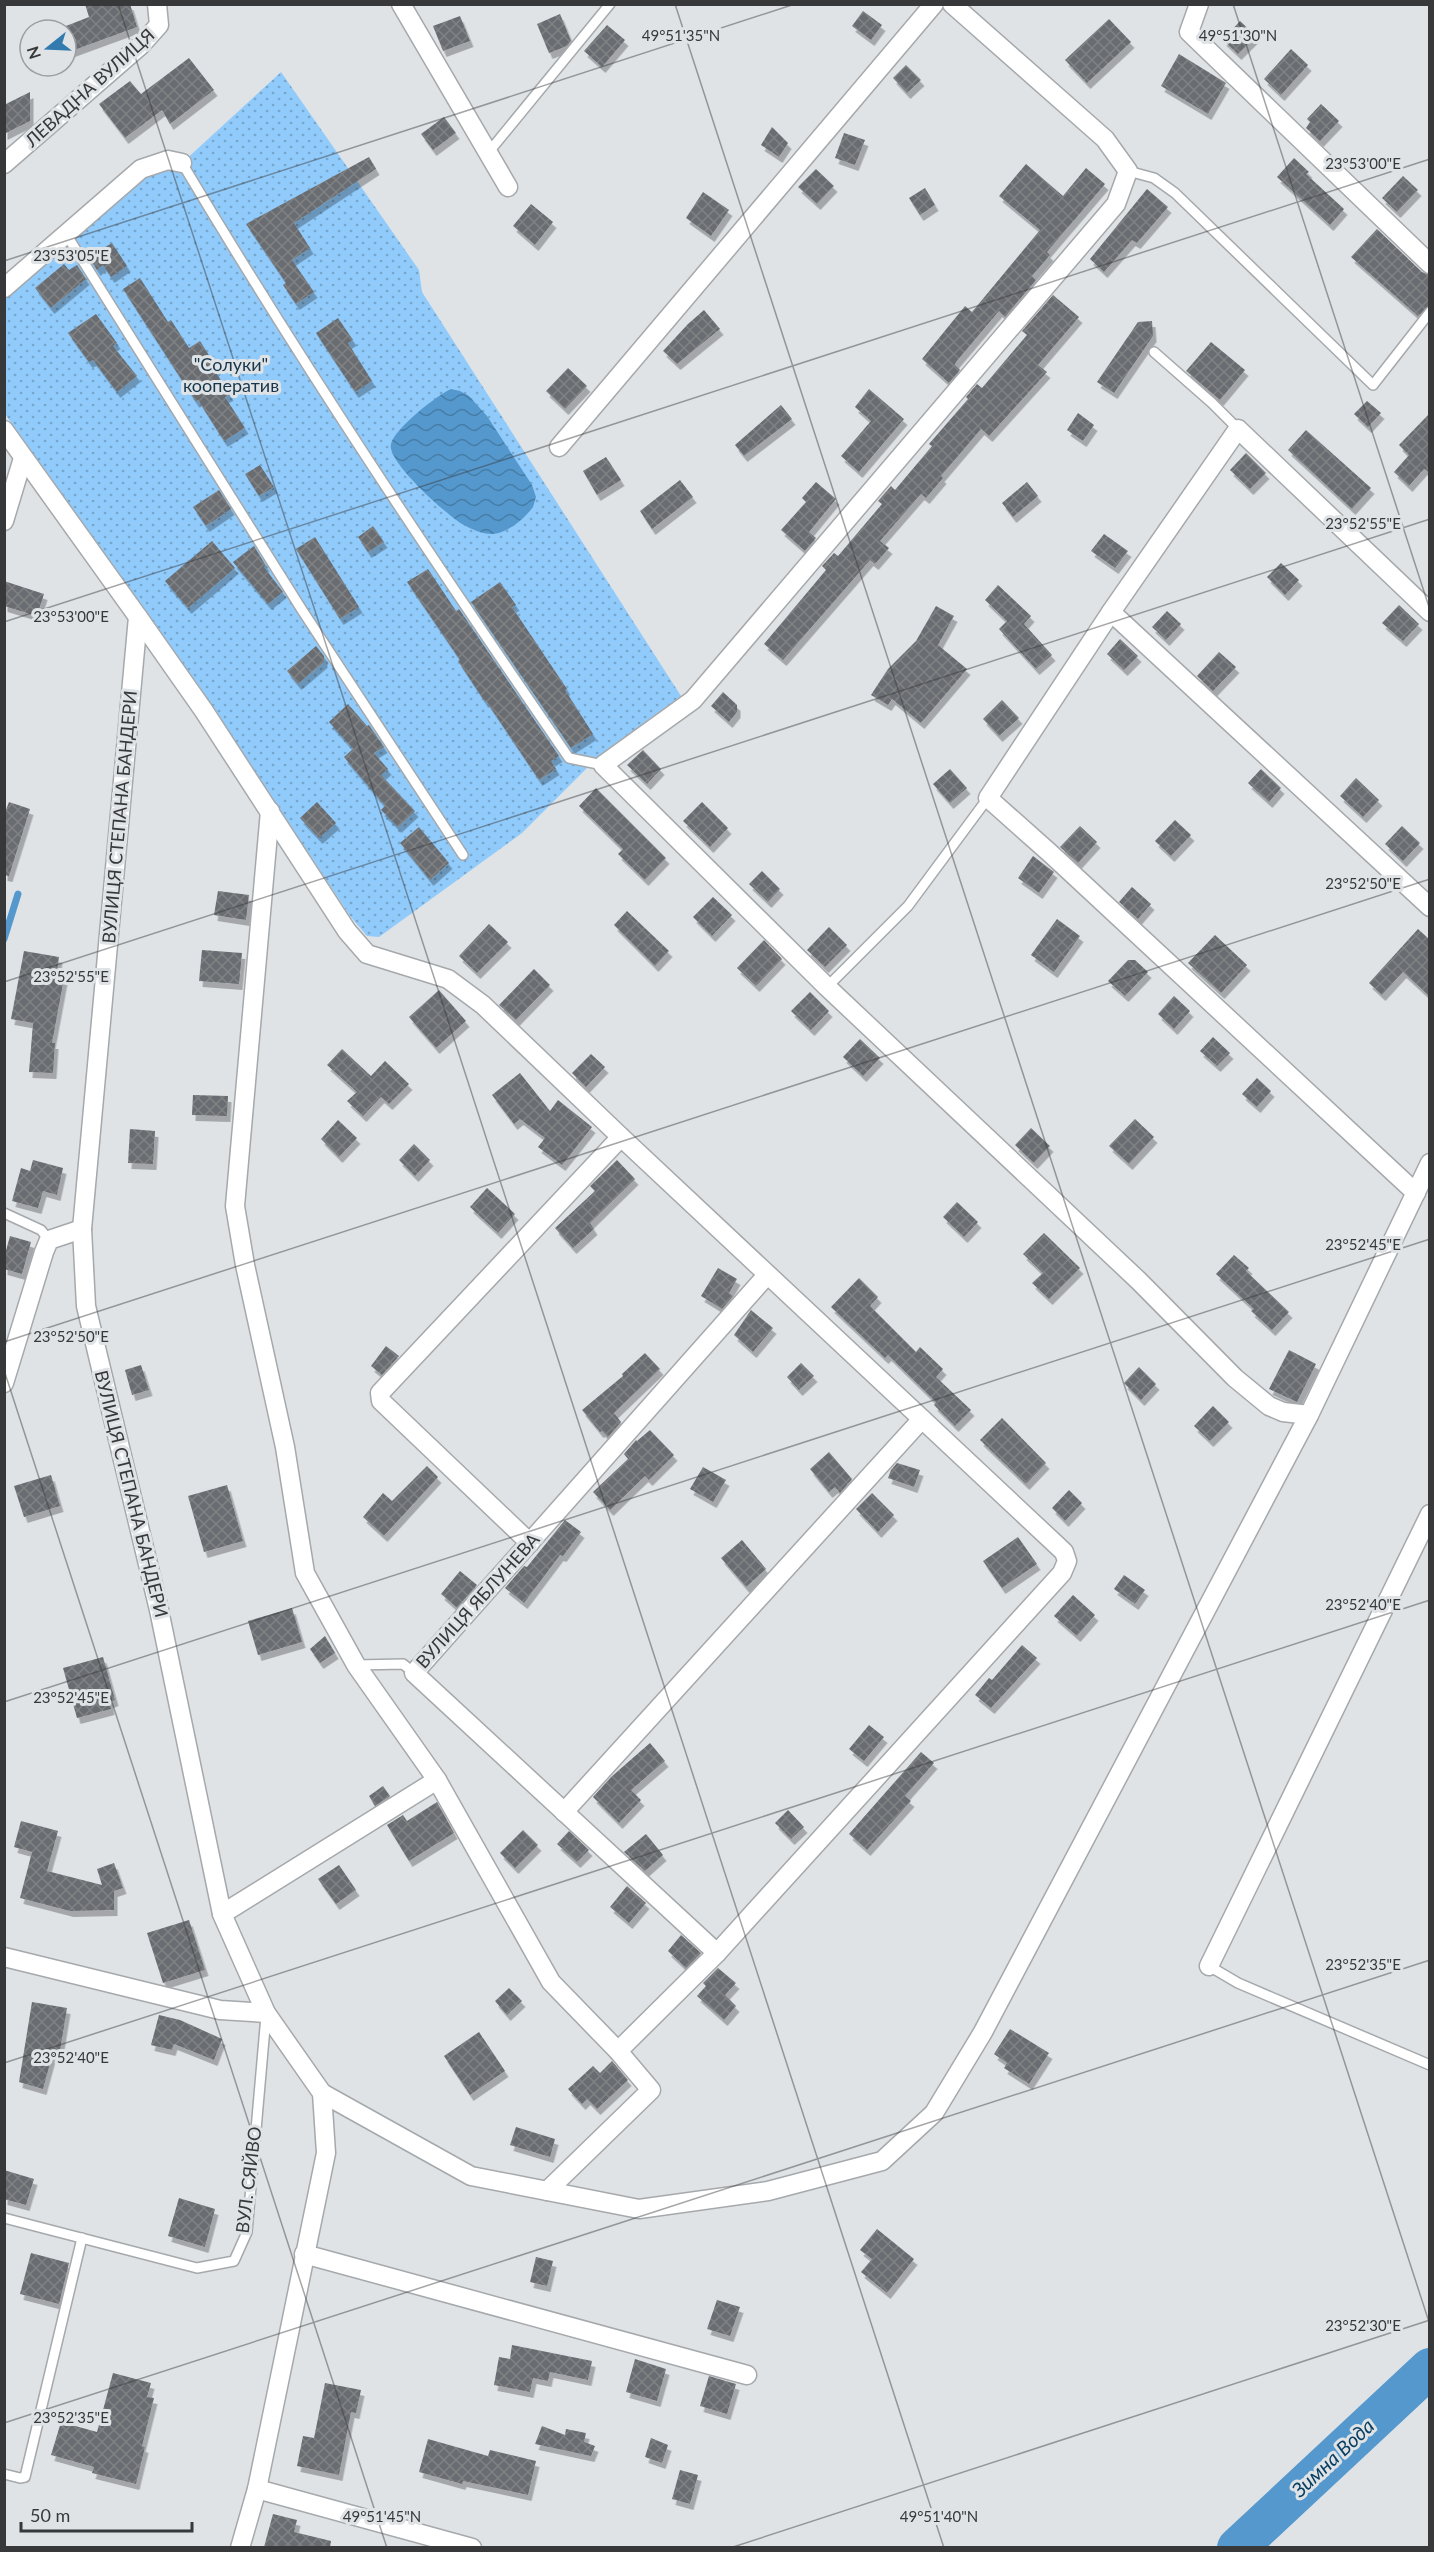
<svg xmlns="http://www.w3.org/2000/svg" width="1434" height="2552" font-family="Lato,sans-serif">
  <defs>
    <pattern id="garden-dots" width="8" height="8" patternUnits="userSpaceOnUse" patternTransform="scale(1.5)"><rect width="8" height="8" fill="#91cbfb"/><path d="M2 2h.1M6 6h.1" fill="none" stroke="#77a6cc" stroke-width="1.8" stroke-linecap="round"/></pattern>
    <pattern id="water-waves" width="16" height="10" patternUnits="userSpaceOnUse" patternTransform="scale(1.5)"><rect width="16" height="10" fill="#5498cd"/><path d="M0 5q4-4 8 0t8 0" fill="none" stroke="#467da7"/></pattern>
    <pattern id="building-cross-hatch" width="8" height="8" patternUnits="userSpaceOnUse" patternTransform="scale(1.5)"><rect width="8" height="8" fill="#696c6f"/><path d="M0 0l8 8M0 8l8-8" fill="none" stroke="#808284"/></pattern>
    <filter id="shadow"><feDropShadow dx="3.5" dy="6" stdDeviation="0" flood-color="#0004"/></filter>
  </defs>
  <rect width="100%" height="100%" fill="#dfe3e6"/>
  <polygon fill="url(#garden-dots)" points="281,72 419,270 422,292 681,696 601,754 522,833 379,937 367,936 350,916 278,807 5,414 4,291 146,174 182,163"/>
  <path fill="url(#water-waves)" d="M451,389L460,391L469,396L487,416L532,485L536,497L533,507C524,519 508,533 492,534C482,534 471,529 462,524C447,515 386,461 391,444C395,428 436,396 451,389Z"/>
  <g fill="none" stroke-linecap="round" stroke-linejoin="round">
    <polyline stroke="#5498cd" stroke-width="7" points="4,939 18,894"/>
    <polyline stroke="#5498cd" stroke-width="40" points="1237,2548 1430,2368"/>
  </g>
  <g fill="url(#building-cross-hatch)" filter="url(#shadow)">
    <polygon points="85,4 130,4 137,27 66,53 66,26 89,17"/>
    <polygon points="863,11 882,25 871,40 852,26"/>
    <polygon points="560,14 571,41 567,46 549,53 537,24"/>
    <polygon points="460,16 470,41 443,51 433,26"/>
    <polygon points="1109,19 1131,42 1087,83 1065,60"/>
    <polygon points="1240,21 1256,36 1238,54 1223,40"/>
    <polygon points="607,25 625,40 602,67 584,51"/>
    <polygon points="1291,49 1308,65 1281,95 1264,79"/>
    <polygon points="1179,54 1226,83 1208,114 1161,86"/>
    <polygon points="189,58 214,90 170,124 162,110 125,138 99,104 130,81 141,94"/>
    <polygon points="906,65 921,80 907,93 893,78"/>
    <polygon points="30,92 30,121 4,134 4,105"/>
    <polygon points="1321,104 1339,121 1320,141 1306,128 1310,122 1307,119"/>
    <polygon points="444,117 456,133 433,150 421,134"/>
    <polygon points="772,127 788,143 779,157 761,145"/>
    <polygon points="844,133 865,140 855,165 835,158"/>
    <polygon points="369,157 376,169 294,223 310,248 292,260 314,292 296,304 283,285 286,283 246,224"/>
    <polygon points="1294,158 1309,172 1306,174 1344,209 1330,225 1277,177"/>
    <polygon points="1026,164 1063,196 1086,168 1105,184 1047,252 1050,255 1032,276 1036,280 1005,317 999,311 956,362 955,365 960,370 949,383 922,359 965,306 972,312 1040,230 999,196"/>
    <polygon points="816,169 834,186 817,204 798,187"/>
    <polygon points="1403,176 1418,190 1397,212 1382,198"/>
    <polygon points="925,188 935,205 920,215 909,198"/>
    <polygon points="1147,189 1168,207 1137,243 1132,240 1104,272 1090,259"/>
    <polygon points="703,192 729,210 711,236 686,218"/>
    <polygon points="531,204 553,222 535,245 513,226"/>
    <polygon points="1377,229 1422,272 1430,275 1430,305 1418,316 1351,257"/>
    <polygon points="112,243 127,266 111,277 103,265 97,270 89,257"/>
    <polygon points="64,264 69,270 77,265 86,279 51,308 35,288"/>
    <polygon points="140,278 168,322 171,320 189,348 200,341 210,357 207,358 230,395 225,397 245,428 224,441 198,400 196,402 123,289"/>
    <polygon points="1053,295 1079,317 1038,365 1047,372 989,436 981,429 941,476 943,478 926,498 921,494 880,541 889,548 875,564 870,560 783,660 764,644 826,570 822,566 834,553 838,556 882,504 878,501 891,486 895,490 932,446 929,444 968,399 966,397 977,384 982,388 1027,335 1022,331"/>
    <polygon points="704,310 720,329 677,364 663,351 688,324"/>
    <polygon points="96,314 117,343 113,346 137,376 117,392 93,360 89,362 68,333"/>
    <polygon points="338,318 353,340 348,343 372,381 355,392 316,333"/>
    <polygon points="1152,321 1153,336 1114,393 1097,382 1138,322"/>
    <polygon points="1211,342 1245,370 1220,400 1186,371"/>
    <polygon points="568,368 587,386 565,409 546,391"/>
    <polygon points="869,389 904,419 859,472 841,456 871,421 855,407"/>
    <polygon points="1367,401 1381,413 1368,427 1354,414"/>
    <polygon points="781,405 792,419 744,456 735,445"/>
    <polygon points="1078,413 1094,425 1083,441 1067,430"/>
    <polygon points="1430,413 1430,473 1424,469 1409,486 1394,472 1409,455 1399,445"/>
    <polygon points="1306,430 1371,488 1352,509 1288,450"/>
    <polygon points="1246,453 1266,473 1250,489 1230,470"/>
    <polygon points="606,457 621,480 597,495 583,471"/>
    <polygon points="260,465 274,487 259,496 245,474"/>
    <polygon points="680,480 693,497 652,529 640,511"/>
    <polygon points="816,482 836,499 809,532 816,538 805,551 781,530 806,502 802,498"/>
    <polygon points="1027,482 1038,496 1013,517 1002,503"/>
    <polygon points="219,490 231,509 206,526 193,507"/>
    <polygon points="373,526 384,542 368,552 358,537"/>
    <polygon points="1104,534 1128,551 1115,568 1091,551"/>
    <polygon points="315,537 359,607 340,619 296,549"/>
    <polygon points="212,541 235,568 188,608 165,581"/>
    <polygon points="254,546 266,566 264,567 283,592 268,604 233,562"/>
    <polygon points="1281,563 1299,580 1285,595 1267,577"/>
    <polygon points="428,569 456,611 459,609 559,756 551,761 556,769 539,780 486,701 485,702 458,661 460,660 407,582"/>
    <polygon points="4,581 44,594 37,616 4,606"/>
    <polygon points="500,582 516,605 512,607 567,689 565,690 593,734 571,748 471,602"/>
    <polygon points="998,585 1031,616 1024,624 1052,655 1036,669 999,629 1007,621 985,600"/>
    <polygon points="1399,605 1419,624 1403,641 1382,623"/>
    <polygon points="936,606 954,616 938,645 967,669 921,723 892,699 888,705 871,695 888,669 916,641"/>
    <polygon points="1167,611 1181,624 1166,640 1152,627"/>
    <polygon points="1120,639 1138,656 1124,670 1107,654"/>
    <polygon points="316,646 324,656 324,662 298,684 287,671"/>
    <polygon points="1219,652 1236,667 1213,691 1197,676"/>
    <polygon points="723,692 737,705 737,712 729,722 711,706"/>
    <polygon points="1002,700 1019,718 999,736 983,719"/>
    <polygon points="348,704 367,726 369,725 384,747 374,753 388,769 381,775 415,811 398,827 381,810 385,806 344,757 353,749 329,722"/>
    <polygon points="643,750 661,769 647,784 627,765"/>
    <polygon points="950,769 967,788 950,803 933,784"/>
    <polygon points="1261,769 1281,788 1269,802 1248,783"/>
    <polygon points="1356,778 1379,800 1363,817 1340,796"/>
    <polygon points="596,788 666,858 645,880 618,854 623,849 579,806"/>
    <polygon points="9,802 30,809 9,876 4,875 4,815"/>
    <polygon points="317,802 336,823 319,838 300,818"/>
    <polygon points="702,802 728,828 710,847 683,821"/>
    <polygon points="1175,820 1191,835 1171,856 1155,841"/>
    <polygon points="1080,826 1097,842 1078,863 1060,847"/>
    <polygon points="1402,826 1420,843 1403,861 1385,844"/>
    <polygon points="419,827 449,863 430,880 400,843"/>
    <polygon points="1033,856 1054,872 1039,893 1018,878"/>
    <polygon points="762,871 780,889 768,902 749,884"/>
    <polygon points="1132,887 1151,904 1138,919 1119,902"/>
    <polygon points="218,891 249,895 246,920 214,915"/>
    <polygon points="713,897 732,915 712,936 693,917"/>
    <polygon points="627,911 669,951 655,966 614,925"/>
    <polygon points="1057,919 1080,936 1054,972 1031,955"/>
    <polygon points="489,924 508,942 477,973 459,956"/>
    <polygon points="829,927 847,945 825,967 807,950"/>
    <polygon points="1418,929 1430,940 1430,997 1403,972 1382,995 1369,983"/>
    <polygon points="1215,935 1247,965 1221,993 1188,963"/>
    <polygon points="764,940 782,959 756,986 737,968"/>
    <polygon points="202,950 242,953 239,984 199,981"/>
    <polygon points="24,951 59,957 57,972 65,973 52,1043 55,1043 53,1073 29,1072 33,1023 11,1019"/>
    <polygon points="1128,960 1135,960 1148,972 1125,996 1108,981"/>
    <polygon points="534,969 550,985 516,1020 499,1005"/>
    <polygon points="439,990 466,1021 436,1048 409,1017"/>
    <polygon points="810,992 829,1011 811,1030 791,1011"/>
    <polygon points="1174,996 1190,1011 1174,1029 1158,1014"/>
    <polygon points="1213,1037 1230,1053 1217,1066 1200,1051"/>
    <polygon points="860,1039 880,1058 863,1076 843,1057"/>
    <polygon points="342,1049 371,1076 385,1061 409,1084 389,1104 381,1097 363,1116 347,1101 357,1092 327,1065"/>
    <polygon points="591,1054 605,1067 586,1087 572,1073"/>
    <polygon points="520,1073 550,1111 558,1100 592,1127 562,1165 538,1147 545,1138 520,1119 514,1124 492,1095"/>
    <polygon points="1257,1078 1271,1091 1257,1107 1242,1094"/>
    <polygon points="193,1095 228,1096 227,1116 192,1115"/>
    <polygon points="1135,1119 1154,1137 1129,1164 1109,1146"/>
    <polygon points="338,1120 357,1138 339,1157 321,1139"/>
    <polygon points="1031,1128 1050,1146 1034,1163 1015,1145"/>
    <polygon points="130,1129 155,1131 153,1164 128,1163"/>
    <polygon points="414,1144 430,1160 415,1176 399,1160"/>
    <polygon points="33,1160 63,1168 57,1195 43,1191 38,1208 12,1201 21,1168 30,1171"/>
    <polygon points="617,1160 635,1179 590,1223 594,1229 573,1248 555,1228 595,1191 590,1186"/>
    <polygon points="487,1188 515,1214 498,1233 470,1207"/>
    <polygon points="957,1202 978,1222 964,1237 943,1217"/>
    <polygon points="1044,1233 1080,1268 1049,1299 1032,1283 1043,1273 1023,1254"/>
    <polygon points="10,1236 31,1242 22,1274 4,1269 4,1258"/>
    <polygon points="1234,1255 1249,1268 1246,1271 1289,1312 1272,1330 1251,1311 1254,1309 1216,1274"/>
    <polygon points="718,1268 737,1279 729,1293 733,1296 722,1309 701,1296"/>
    <polygon points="859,1278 878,1297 870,1306 916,1352 920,1347 943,1369 936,1377 971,1410 955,1426 934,1405 936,1402 888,1355 885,1358 831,1307"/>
    <polygon points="751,1310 773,1328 753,1352 734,1335"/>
    <polygon points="386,1346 399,1356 382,1375 371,1366"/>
    <polygon points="1289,1350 1316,1364 1297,1402 1269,1389"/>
    <polygon points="645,1353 660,1369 614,1413 621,1422 608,1437 602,1431 600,1432 582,1410 623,1376 622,1374"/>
    <polygon points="801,1363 814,1376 799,1390 787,1377"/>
    <polygon points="141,1365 149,1390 132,1395 125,1370"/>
    <polygon points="1139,1367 1156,1384 1141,1400 1124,1383"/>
    <polygon points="1213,1406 1229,1422 1210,1441 1194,1426"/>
    <polygon points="1002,1418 1046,1463 1026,1484 980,1440"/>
    <polygon points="650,1430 674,1455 649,1480 645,1476 610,1510 593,1492 628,1459 624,1454 636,1440 637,1441"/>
    <polygon points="829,1452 852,1479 840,1493 835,1487 829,1492 810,1469"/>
    <polygon points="897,1463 920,1470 914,1487 888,1478 891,1470"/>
    <polygon points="427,1466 438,1477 384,1536 363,1517 383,1493 392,1501"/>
    <polygon points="703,1467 726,1480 713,1502 690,1489"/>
    <polygon points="51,1475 60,1506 24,1517 14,1486"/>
    <polygon points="227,1485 243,1541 204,1552 188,1496"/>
    <polygon points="1069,1490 1082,1503 1065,1521 1052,1508"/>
    <polygon points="872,1493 894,1515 878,1532 856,1509"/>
    <polygon points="565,1520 581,1532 563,1556 560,1555 524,1603 505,1588 524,1566 527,1567"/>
    <polygon points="1018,1537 1037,1564 1002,1588 983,1561"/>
    <polygon points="742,1540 766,1569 746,1587 721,1558"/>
    <polygon points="460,1571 477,1585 457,1608 441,1594"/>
    <polygon points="1124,1575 1145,1590 1135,1604 1114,1589"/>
    <polygon points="1073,1595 1095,1615 1077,1636 1054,1616"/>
    <polygon points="292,1608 302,1642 258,1655 248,1621"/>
    <polygon points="325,1636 335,1653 320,1663 310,1649"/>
    <polygon points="1022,1645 1037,1658 991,1708 975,1695 989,1678 992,1680"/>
    <polygon points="103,1657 115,1700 110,1702 111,1709 77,1718 63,1668"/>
    <polygon points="869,1725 884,1737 864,1761 849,1749"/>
    <polygon points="650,1743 665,1761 631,1790 641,1800 619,1823 593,1797 611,1777"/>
    <polygon points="921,1752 934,1763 905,1796 911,1801 867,1850 849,1834"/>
    <polygon points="383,1786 390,1796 375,1806 369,1796"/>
    <polygon points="437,1802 454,1833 409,1861 387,1825 403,1815 407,1821"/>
    <polygon points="788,1810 804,1827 791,1839 775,1823"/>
    <polygon points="21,1821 58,1831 47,1871 102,1885 97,1869 114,1863 123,1888 114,1891 114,1910 70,1911 20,1898 32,1852 14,1847"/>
    <polygon points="523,1830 538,1845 515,1868 500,1853"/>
    <polygon points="569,1831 589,1850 577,1862 557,1844"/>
    <polygon points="646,1834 663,1855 645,1871 624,1852"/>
    <polygon points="339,1865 356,1890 336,1904 318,1879"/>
    <polygon points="627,1886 646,1903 629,1923 610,1907"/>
    <polygon points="189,1920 205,1970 163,1983 147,1933"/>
    <polygon points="681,1935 701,1953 686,1968 668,1951"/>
    <polygon points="718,1968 736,1983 725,1995 736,2006 724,2020 697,1996 706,1986 703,1983"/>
    <polygon points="509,1988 522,2001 507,2015 495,2001"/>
    <polygon points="32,2002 67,2008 59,2057 52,2056 43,2089 19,2082"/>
    <polygon points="159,2015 180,2020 222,2039 214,2060 174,2044 172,2050 151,2045"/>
    <polygon points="1010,2029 1049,2053 1029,2084 1004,2068 1007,2063 994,2054"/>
    <polygon points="479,2032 505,2071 470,2095 444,2056"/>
    <polygon points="612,2061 628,2080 597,2109 587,2099 582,2104 568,2089 593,2066 600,2073"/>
    <polygon points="516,2127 555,2139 550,2157 510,2145"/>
    <polygon points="4,2170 34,2179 26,2205 4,2199"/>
    <polygon points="179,2198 215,2209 205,2247 168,2236"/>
    <polygon points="877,2229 914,2259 887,2293 861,2272 872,2259 860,2250"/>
    <polygon points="31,2253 69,2263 59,2304 20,2294"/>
    <polygon points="536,2257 553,2261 547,2286 530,2282"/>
    <polygon points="717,2300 740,2307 730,2336 707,2329"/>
    <polygon points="512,2345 592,2361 588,2380 550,2372 548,2381 533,2378 530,2392 494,2385 499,2357 510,2359"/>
    <polygon points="635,2359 666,2369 657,2401 626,2392"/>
    <polygon points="113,2373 151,2383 147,2397 154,2398 142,2446 145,2447 136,2484 92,2473 94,2467 51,2455 61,2422 97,2432"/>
    <polygon points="709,2376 736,2384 727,2414 700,2406"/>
    <polygon points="325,2383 361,2390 356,2413 351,2412 339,2475 297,2466 303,2436 314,2438"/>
    <polygon points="542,2426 565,2435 566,2429 586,2433 584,2442 595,2446 591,2456 535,2444"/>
    <polygon points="651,2438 668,2445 662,2463 645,2457"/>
    <polygon points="428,2439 488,2456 490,2450 536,2461 528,2495 463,2481 462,2484 419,2472"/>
    <polygon points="680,2470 698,2475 690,2504 672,2499"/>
    <polygon points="273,2514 297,2520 294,2532 331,2541 330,2547 264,2547"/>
  </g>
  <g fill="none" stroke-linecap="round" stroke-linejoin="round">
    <defs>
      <g id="service">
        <polyline points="488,153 610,4"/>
        <path d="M182,163C303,366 435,563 569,758L603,765"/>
        <polyline points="1128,171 1154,178 1175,193 1373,385 1430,312"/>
        <polyline points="66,234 302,610 463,855"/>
        <polyline points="1154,352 1212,403 1238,429"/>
        <polyline points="827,987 908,906 988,798"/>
        <polyline points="4,1213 41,1230 49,1240"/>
        <polyline points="357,1665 403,1664 414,1673"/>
        <polyline points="1209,1966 1238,1983 1430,2065"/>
        <polyline points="4,2218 197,2268 234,2261 247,2232 266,2016"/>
        <polyline points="4,2474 20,2478 25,2477 82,2238"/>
      </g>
      <g id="minor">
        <polyline points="401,4 508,187"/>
        <polyline points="952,4 1105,139 1128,171 1116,204 693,700 603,765 827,987 1139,1281 1235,1378 1269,1406 1283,1412 1309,1415"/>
        <polyline points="1199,4 1189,32 1430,264"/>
        <polyline points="4,164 141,45 159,25 157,4"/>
        <polyline points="4,288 141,169 168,160 182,163"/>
        <polyline points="4,430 138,617 82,1229 86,1306 159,1610 222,1914 266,2013 322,2093 326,2153 257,2489 240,2548"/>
        <polyline points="559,447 934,4"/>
        <polyline points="4,521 23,458"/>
        <polyline points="1111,612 1430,907"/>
        <polyline points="138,617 204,711 347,931 367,954 448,979 483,1005 621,1137 1064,1552 1067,1561 1062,1573 717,1953 618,2051"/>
        <polyline points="270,811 235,1206 245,1265 285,1447 305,1573 356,1665 437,1780 551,1982 618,2051 651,2090 547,2191"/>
        <polyline points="1416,1193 1051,854 988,798 1111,612 1238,429 1430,612"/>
        <polyline points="4,1383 44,1252 49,1240 82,1229"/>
        <polyline points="530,1543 381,1401 380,1393 621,1137"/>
        <polyline points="564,1812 922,1419"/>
        <polyline points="222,1914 437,1780"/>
        <polyline points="717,1953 414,1673 767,1275"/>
        <polyline points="4,1957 220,2010 266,2013"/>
        <polyline points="1209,1966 1430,1514"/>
        <polyline points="322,2093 471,2176 639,2209 768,2191 882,2161 934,2113 983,2032 1309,1415 1430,1163"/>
        <polyline points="304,2254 747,2375"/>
        <polyline points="257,2489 472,2548"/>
      </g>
    </defs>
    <use href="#service" stroke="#a5a9ac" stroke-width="12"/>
    <use href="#minor" stroke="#a5a9ac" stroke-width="21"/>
    <use href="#service" stroke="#fff" stroke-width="9"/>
    <use href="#minor" stroke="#fff" stroke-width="18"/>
  </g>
  <path fill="none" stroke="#37383a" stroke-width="1.5" stroke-opacity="0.45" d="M118,4L944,2548M675,4L1430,2325M1233,4L1430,610M4,261L795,4M4,622L1430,159M4,982L1430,519M4,1342L1430,879M4,1370L387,2548M4,1702L1430,1239M4,2063L1430,1600M4,2423L1430,1960M730,2548L1430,2320"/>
  <g text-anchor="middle" stroke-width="6" stroke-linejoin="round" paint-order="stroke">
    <g font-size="18" fill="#37383a" stroke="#dfe3e6">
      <text transform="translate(90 88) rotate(-42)" y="6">ЛЕВАДНА ВУЛИЦЯ</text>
      <text transform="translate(120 817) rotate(-85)" y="6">ВУЛИЦЯ СТЕПАНА БАНДЕРИ</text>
      <text transform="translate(131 1494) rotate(76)" y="6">ВУЛИЦЯ СТЕПАНА БАНДЕРИ</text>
      <text transform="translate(478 1601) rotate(-48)" y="6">ВУЛИЦЯ ЯБЛУНЕВА</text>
      <text transform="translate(249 2180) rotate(-83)" y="6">ВУЛ. СЯЙВО</text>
    </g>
    <g font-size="18" fill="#17354b" stroke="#dfe3e6">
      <text x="231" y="371">"Солуки"<tspan x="231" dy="21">кооператив</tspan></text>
    </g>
    <g font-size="20" font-style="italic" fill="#073e62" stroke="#dfe3e6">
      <text transform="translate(1333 2458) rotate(-43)" y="7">Зимна Вода</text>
    </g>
  </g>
  <g font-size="15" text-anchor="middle" fill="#37383a" stroke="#dfe3e6" stroke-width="6" stroke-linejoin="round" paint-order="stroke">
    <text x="681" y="41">49°51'35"N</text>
    <text x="1238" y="41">49°51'30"N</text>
    <text x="1363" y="169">23°53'00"E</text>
    <text x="71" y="261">23°53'05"E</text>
    <text x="1363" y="529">23°52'55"E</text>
    <text x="71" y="622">23°53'00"E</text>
    <text x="1363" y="889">23°52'50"E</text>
    <text x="71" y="982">23°52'55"E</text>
    <text x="1363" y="1250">23°52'45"E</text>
    <text x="71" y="1342">23°52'50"E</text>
    <text x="1363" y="1610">23°52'40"E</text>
    <text x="71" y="1703">23°52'45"E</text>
    <text x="1363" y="1970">23°52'35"E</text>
    <text x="71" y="2063">23°52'40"E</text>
    <text x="1363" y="2331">23°52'30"E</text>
    <text x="71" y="2423">23°52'35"E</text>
    <text x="382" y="2522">49°51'45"N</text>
    <text x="939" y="2522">49°51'40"N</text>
  </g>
  <rect width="1434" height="2552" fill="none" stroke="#37383a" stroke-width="12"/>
  <g transform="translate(48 48) rotate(252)"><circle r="28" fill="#dfe3e6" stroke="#9c9fa1" stroke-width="1.5"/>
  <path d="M0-4.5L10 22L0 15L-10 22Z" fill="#337aae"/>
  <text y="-9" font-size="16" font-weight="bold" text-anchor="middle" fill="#37383a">N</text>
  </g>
  <path d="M21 2522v9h171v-9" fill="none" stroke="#37383a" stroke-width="3"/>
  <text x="30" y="2522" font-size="18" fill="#37383a" stroke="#dfe3e6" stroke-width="4.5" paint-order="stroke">50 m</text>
</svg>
